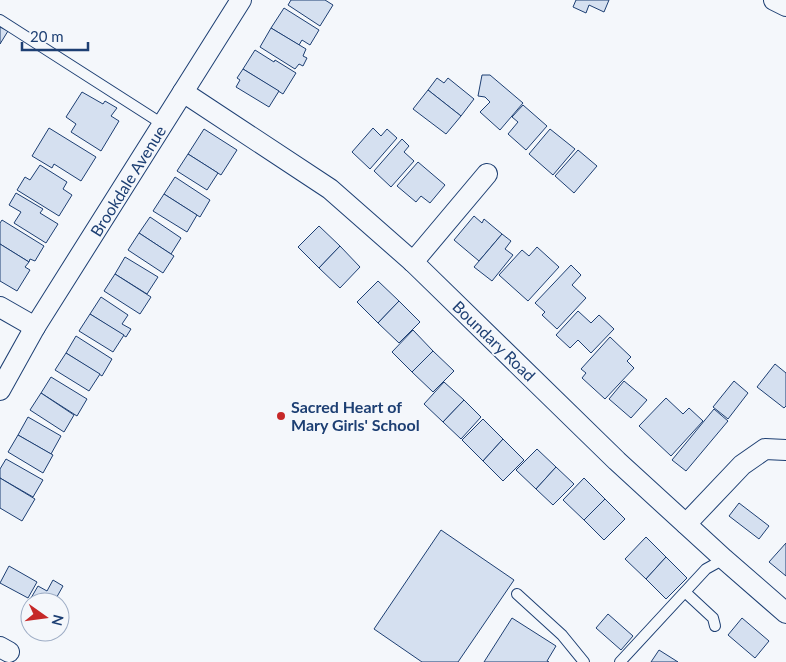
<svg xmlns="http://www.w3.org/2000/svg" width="786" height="662" font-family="Lato,sans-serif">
  <rect width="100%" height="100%" fill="#f4f7fb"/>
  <g fill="#d5e0f0" stroke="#1d3f73">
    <polygon points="291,0 325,0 333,5 320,26 288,5"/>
    <polygon points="576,0 609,0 604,12 589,5 586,13 573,7"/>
    <polygon points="284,8 319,30 310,45 302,40 299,45 271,28"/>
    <polygon points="0,27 8,31 0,44"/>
    <polygon points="271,28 306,49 303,56 307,58 303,66 299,64 295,69 260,47"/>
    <polygon points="255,50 274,62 275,60 296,73 283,94 243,69"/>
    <polygon points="243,69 279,91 269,107 236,87 240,80 237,78"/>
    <polygon points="482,75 490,75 523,103 500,130 480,112 490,102 485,97 478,96"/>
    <polygon points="437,78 444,83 448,78 474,99 461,116 428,90"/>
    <polygon points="428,90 461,116 446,134 413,109"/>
    <polygon points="82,92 103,104 105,101 117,108 111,116 119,121 101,151 71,132 76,124 66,117"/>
    <polygon points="523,105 547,126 526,150 508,134 518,122 512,117"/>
    <polygon points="49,128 96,157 81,181 54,164 52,168 32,156"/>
    <polygon points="373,128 381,136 387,129 397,138 370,169 352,152"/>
    <polygon points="204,129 237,150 221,175 188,154"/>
    <polygon points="550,129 575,149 553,175 529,154"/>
    <polygon points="402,139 409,146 404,152 414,161 391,187 374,171"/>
    <polygon points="578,150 597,166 574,193 555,176"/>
    <polygon points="188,154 218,173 207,190 177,171"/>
    <polygon points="418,162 445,185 430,203 421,196 416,202 397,186"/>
    <polygon points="40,165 67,182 63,189 72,195 59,216 17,190 25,177 30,180"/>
    <polygon points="175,177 210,200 200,217 164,194"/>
    <polygon points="16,193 43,209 40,213 58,224 46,243 14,223 21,212 9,205"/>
    <polygon points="164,194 197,215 187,232 153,211"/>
    <polygon points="474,216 482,223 484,219 502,234 479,261 454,240"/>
    <polygon points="150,217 181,238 171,254 139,233"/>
    <polygon points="2,220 44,246 35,261 30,259 29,262 0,244 0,223"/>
    <polygon points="319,226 340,246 319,268 298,247"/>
    <polygon points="139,233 174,256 163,273 128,250"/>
    <polygon points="502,234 511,241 505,249 513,255 492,281 474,267"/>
    <polygon points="0,244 29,262 25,267 30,270 17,291 0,281"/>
    <polygon points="340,246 360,267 340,288 319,268"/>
    <polygon points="537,247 559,267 528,301 499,275 522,250 529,256"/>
    <polygon points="125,257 158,277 147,294 115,274"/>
    <polygon points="571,265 581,275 572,285 586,298 557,329 542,315 545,312 535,303"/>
    <polygon points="115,274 151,297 140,314 104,291"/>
    <polygon points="378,281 399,301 378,323 357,302"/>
    <polygon points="101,297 128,315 122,324 131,329 126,337 90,314"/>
    <polygon points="399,301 420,322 399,343 378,323"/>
    <polygon points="578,311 591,323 599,315 614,329 591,353 578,340 570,348 556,335"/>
    <polygon points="90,314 124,335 113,352 79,331"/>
    <polygon points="413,330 433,351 412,372 392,352"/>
    <polygon points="76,336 112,359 102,376 66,353"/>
    <polygon points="610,337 631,357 627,361 634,368 605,399 582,378 586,373 581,369"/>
    <polygon points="433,351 454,371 433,392 412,372"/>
    <polygon points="66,353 100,374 89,391 55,370"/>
    <polygon points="775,364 786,373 786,406 784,408 757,387"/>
    <polygon points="51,377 87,399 77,416 41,393"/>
    <polygon points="624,381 647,400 631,418 609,399"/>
    <polygon points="734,381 748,393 728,419 713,407"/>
    <polygon points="444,382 464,400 443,422 424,404"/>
    <polygon points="41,393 74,415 64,432 30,410"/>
    <polygon points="666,398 683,414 689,408 703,421 671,456 639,426"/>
    <polygon points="464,400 481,417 461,439 443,422"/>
    <polygon points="714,409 728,421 686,471 672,460"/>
    <polygon points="28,417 61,436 51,454 18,435"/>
    <polygon points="483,419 503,439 483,461 462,440"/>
    <polygon points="18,435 53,455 43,473 8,452"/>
    <polygon points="503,439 524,460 503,481 483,461"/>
    <polygon points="537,449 556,467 536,489 516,470"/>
    <polygon points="6,459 43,480 33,497 0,478 0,469"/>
    <polygon points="556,467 574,484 553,505 536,489"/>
    <polygon points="0,478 35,499 22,521 0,508"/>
    <polygon points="584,478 605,499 584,520 563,500"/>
    <polygon points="605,499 625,519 604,540 584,520"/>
    <polygon points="739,503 769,526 759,539 729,516"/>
    <polygon points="441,530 514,580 458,662 422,662 374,629"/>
    <polygon points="646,537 666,557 646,579 625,559"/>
    <polygon points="786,543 786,576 769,562"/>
    <polygon points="666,557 687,578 666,599 646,579"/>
    <polygon points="9,566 37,582 28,598 0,583"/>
    <polygon points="53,580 63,586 54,602 30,602 30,613 24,610 38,586 47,591"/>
    <polygon points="608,614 633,636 621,650 596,628"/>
    <polygon points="512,618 556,646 547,661 549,662 484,662"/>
    <polygon points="742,618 769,641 755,658 728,635"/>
    <polygon points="659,650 678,662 651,662"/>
  </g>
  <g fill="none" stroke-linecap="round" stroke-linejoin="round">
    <defs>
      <g id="lane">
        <polyline points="0,20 164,125"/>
        <polyline points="685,592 713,618 715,626"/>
        <polyline points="517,594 562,635 584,662"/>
        <polyline points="620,662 706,569 724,559"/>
      </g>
      <g id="street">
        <polyline points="774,0 786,6"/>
        <polyline points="183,92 330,189 413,262 617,461 724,559 786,613"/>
        <polyline points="413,262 487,174"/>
        <polyline points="0,307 35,327"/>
        <polyline points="0,390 35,327 241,0"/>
        <polyline points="686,524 742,465 765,449 786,450"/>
        <polyline points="0,647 9,652"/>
      </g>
    </defs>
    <use href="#lane" stroke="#1d3f73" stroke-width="12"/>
    <use href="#street" stroke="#1d3f73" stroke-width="22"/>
    <use href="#lane" stroke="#f4f7fb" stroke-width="10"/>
    <use href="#street" stroke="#f4f7fb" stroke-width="20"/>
  </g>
  <circle fill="#c62828" stroke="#f4f7fb" stroke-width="2" cx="281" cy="416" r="5"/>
  <g text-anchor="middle" stroke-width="4" stroke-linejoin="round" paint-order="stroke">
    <g font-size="16" fill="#1d3f73" stroke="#f4f7fb">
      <text transform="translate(128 181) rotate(-58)" y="6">Brookdale Avenue</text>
      <text transform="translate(494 341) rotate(44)" y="6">Boundary Road</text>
    </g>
    <g font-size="16" font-weight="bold" fill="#1d3f73" stroke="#f4f7fb" text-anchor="start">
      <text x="291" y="413">Sacred Heart of<tspan x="291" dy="18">Mary Girls' School</tspan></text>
    </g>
  </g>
  <g transform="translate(45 617) rotate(104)"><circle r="24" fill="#f4f7fb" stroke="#9eadc5"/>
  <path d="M0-4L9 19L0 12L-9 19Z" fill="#c62828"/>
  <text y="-8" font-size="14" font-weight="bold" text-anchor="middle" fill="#1d3f73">N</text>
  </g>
  <path d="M22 42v8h66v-8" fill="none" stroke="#1d3f73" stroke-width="2.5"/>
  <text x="30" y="42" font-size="15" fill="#1d3f73" stroke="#f4f7fb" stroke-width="4" paint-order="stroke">20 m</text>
</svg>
